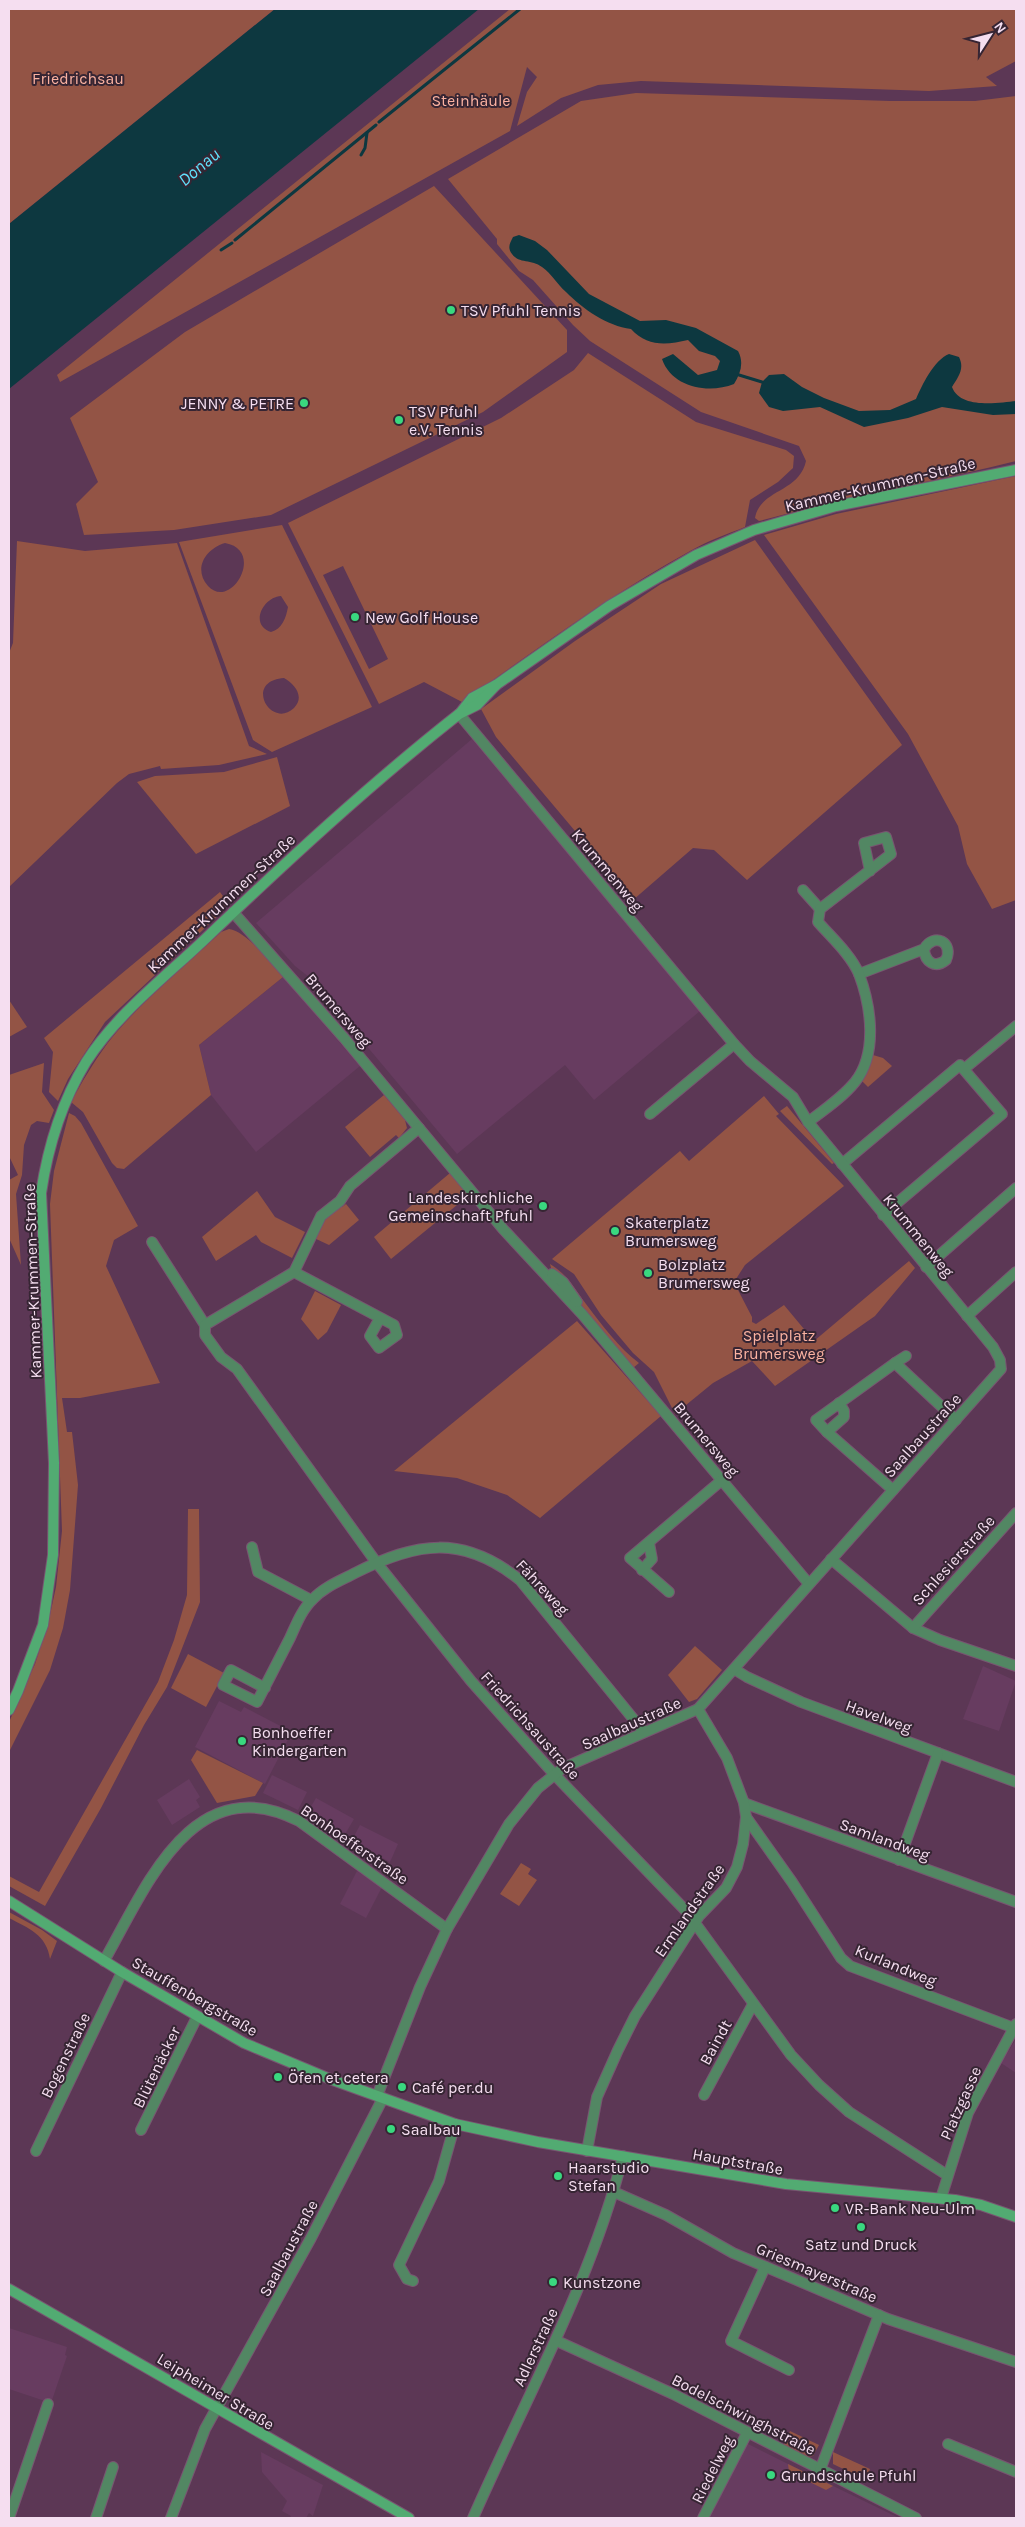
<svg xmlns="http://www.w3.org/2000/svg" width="1025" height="2527" font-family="Karla,sans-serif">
  <rect width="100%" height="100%" fill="#5c3755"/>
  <g fill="#673c60">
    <polygon points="472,739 700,1011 594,1100 565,1065 457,1154 309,977 295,966 256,923"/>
    <polygon points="283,977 360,1066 256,1152 211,1095 199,1045"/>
    <polygon points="983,1666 1016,1681 999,1731 963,1719"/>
    <polygon points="219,1701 241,1712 244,1707 292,1732 265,1784 195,1747"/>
    <polygon points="272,1775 307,1792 298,1810 263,1793"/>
    <polygon points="189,1779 200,1797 196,1800 200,1807 172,1825 157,1800"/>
    <polygon points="316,1798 354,1819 344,1836 306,1815"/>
    <polygon points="360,1825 398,1844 390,1862 351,1842"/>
    <polygon points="357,1871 382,1887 366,1918 340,1904"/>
    <polygon points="1016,2039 1016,2073 1001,2063"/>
    <polygon points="9,2328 67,2347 65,2355 67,2356 51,2403 9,2389"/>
    <polygon points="746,2443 788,2464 899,2518 710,2518"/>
    <polygon points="261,2452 323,2485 313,2516 309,2513 306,2518 290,2518 291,2516 282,2511 287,2501 262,2472"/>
  </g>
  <g fill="#935445" fill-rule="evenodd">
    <polygon points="9,9 275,9 9,224"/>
    <polygon points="510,9 1016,9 1016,61 986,77 997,86 929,91 641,81 598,85 561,98 517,126 527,92 537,77 527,67 510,131 60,382 57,375"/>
    <path d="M636,93L890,101H975L1016,96V461C931,482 844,498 759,521L755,518C760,489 799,493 806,461L799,446L701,412L590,341L573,325L533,280L519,271L497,244V239L448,179L581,101Z"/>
    <polygon points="434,186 567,330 567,352 483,412 271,515 174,530 84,535 76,504 98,482 70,418 185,332"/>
    <path d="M588,353L696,422L786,450L794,456L793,468L778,482L750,500L745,527C727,534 708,541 692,550C611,594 537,649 462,702L424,682L379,704L288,523L501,418L574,370ZM343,566L388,659L369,669L323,575Z"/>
    <polygon points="1016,476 1016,900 992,909 967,864 958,826 908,734 764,535 836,514"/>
    <path d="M282,525L372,707L272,752L253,740L179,542ZM225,543C266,550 231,611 208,586C193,569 205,549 225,543ZM281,596L288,607C286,618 282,629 271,632C249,625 263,597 281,596ZM284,678C295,684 305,697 294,708C271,730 243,681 284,678Z"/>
    <polygon points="755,540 902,745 747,880 714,850 693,848 633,900 496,737 481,709 575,641 661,584"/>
    <polygon points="17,541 85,551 177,543 249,746 267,754 219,765 161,769 160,766 129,774 117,783 9,887 9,653 13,643"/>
    <polygon points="277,757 290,806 196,854 137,782 155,776 224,772"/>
    <polygon points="220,892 228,903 222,912 105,1022 68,1079 58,1101 49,1092 53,1052 44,1038"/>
    <path d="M229,929C248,932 270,963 283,977L199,1045L211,1095L124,1169L117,1168L112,1163L83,1112L71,1102C82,1082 93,1063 107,1044C136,1006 185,966 221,932Z"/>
    <polygon points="9,1000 27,1027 9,1037"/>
    <polygon points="873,1055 883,1058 892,1066 868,1087 861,1080"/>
    <polygon points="44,1063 42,1092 54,1110 49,1123 37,1121 31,1125 24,1145 22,1175 16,1194 21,1265 9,1238 9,1180 18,1175 9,1156 9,1075"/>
    <polygon points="384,1095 405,1120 407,1128 399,1138 396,1135 370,1157 345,1127"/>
    <polygon points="764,1096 779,1114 776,1116 844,1186 745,1265 736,1279 738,1290 752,1317 752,1322 756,1324 784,1305 814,1341 909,1261 915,1268 875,1316 775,1386 752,1361 713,1383 675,1414 654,1372 633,1353 601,1315 574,1274 552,1259 680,1151 689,1161"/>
    <polygon points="787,1106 834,1163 832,1164 780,1111"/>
    <polygon points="69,1113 75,1116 81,1123 138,1226 114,1240 106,1266 160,1383 80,1398 62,1398 67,1432 72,1432 78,1485 70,1590 63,1628 50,1670 9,1752 9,1722 35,1664 48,1624 56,1587 62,1531 50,1204 54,1171"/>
    <polygon points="450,1173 468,1196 391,1259 374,1237"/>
    <polygon points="257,1191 275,1217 305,1232 292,1258 261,1242 256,1235 216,1261 202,1237"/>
    <polygon points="346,1204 359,1220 329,1245 314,1238 322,1220 340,1205 342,1207"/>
    <path d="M550,1264C570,1277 573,1287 586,1304C602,1325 619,1348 639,1363L633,1368L585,1311L568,1281L551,1268Z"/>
    <polygon points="315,1291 341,1305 327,1332 318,1340 301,1319"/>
    <polygon points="577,1321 661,1416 540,1518 507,1495 457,1478 394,1471"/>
    <polygon points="188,1509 199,1509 200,1602 167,1687 144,1725 101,1808 45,1906 9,1886 9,1876 39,1892 158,1682 174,1640 187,1595"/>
    <polygon points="695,1646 722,1670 697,1699 689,1702 668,1675"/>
    <polygon points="188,1654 224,1673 206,1707 171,1688"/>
    <polygon points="197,1750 263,1783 255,1796 217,1803 191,1760"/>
    <polygon points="521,1863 531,1869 528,1874 537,1880 519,1906 500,1894"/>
    <path d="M9,1912L42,1930L57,1941L50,1959C47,1935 28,1928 9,1918Z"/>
    <polygon points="790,2431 819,2445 813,2456 808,2457 783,2446"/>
    <polygon points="833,2452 870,2469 866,2480 833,2464"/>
    <polygon points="788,2464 833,2486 826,2490 789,2472"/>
  </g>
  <g fill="#0d3840">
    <polygon points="275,9 479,9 9,389 9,224"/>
    <path d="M519,235L535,241L547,250L589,294L640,321L666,320L696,328L738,351C744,362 741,373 734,384C709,394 672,388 662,359L673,354L698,375L717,370L720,361L715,356L699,351L688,340C667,345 647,347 631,329C607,326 583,309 566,292C557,284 552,274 542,267C532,259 519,264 512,254C507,248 510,243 513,237Z"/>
    <path d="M949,354L959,357C965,369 958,377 952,387C960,409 998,403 1016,401V414L993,415L942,407L908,418L864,427L820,407L783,411L769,407L759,393L762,382L769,375L784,374L802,387L824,398L859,411L890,410L916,399C922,385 934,360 949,354Z"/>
  </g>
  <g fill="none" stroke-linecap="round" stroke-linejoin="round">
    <g stroke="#0d3840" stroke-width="3">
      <polyline points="379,122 520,9"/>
      <polyline points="361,155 365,148 367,133"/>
      <polyline points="235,240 376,125"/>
      <polyline points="221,250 232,243"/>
      <polyline points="739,375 762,382"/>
    </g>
    <defs>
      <g id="street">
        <polyline points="803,890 820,909"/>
        <polyline points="233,912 344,1038 503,1229 582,1314 809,1584"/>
        <path d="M859,974L924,949C934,932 954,942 946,960C935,969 925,962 924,949"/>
        <polyline points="964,1069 1016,1026"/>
        <polyline points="650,1114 734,1044"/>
        <path d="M808,1122C824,1110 843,1097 855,1082C878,1053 871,1006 859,974C851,955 832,938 818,922L820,909L891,854L886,837L864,843L870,871"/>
        <polyline points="842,1164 960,1065 1002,1114 883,1215"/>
        <polyline points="152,1242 205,1325 205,1335 221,1357 237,1369 376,1562 471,1681 554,1774 687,1912 791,2055 819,2085 849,2112 947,2175"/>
        <polyline points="926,1267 1016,1188"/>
        <polyline points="294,1272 394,1325 397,1335 379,1348 370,1336 380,1318"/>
        <polyline points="552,1274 563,1282 577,1302"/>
        <polyline points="967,1316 1016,1272"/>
        <polyline points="205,1325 294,1272 321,1216 340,1201 350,1186 419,1128"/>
        <polyline points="895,1363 906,1356"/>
        <polyline points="827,1432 844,1417 844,1411 839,1403"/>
        <polyline points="893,1490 827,1432 816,1420 895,1363 956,1420"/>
        <polyline points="252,1547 258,1572 311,1600"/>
        <polyline points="831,1559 913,1628 940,1640 1016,1666"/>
        <polyline points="642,1570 652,1559 649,1543"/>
        <polyline points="669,1592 630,1558 722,1480"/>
        <polyline points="913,1628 1016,1513"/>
        <polyline points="734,1669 747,1677 801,1702 1016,1782"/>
        <path d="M265,1688L231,1670L223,1685L257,1702C268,1681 279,1659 290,1638C296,1625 302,1609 313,1599C324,1587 340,1581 355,1573C417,1542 462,1534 520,1580L644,1732"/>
        <polyline points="744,1803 1016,1902"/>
        <polyline points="746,1817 792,1882 841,1958 850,1966 1014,2028"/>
        <polyline points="899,1860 938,1753"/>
        <path d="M104,1961C146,1887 193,1767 299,1821L447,1929"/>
        <polyline points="704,2095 753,2004"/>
        <polyline points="377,2096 420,1987 447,1929 509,1824 538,1788 563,1768 698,1709 1001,1369 1000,1360 993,1347 808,1122 793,1097 750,1061 734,1044 459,714"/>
        <polyline points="141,2130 197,2017"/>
        <polyline points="36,2151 122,1972"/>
        <polyline points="587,2151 597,2097 618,2050 635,2016 699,1916 726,1888 737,1867 743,1844 746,1817 744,1803 727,1758 698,1709"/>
        <polyline points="614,2192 666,2215 733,2253 792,2278 888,2319 1016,2362"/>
        <polyline points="941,2198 968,2113 1016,2024"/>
        <polyline points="765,2267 731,2341 789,2370"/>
        <polyline points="413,2281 407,2279 399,2265 439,2181 455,2124"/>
        <polyline points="557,2341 673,2394 916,2518"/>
        <polyline points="948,2444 1016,2472"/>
        <polyline points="820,2470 879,2315"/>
        <polyline points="9,2518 48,2404"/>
        <polyline points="96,2518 113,2467"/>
        <polyline points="171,2518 205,2429 311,2238 383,2098"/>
        <path d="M473,2518C525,2399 591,2283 623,2156"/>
        <polyline points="703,2518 747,2433"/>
      </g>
      <g id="secondary">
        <polyline points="461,712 472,698 496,685 609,606 696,555 754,530 836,506 1016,470"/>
        <path d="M9,1710L18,1691L43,1625L53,1555L54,1463L41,1193C48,1146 61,1103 86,1062C116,1015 164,978 204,940C287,861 369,785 459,714L477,705L496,685"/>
        <polyline points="9,1901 122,1972 244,2043 330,2079 455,2124 538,2142 786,2184 955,2200 981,2205 1016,2217"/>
        <polyline points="9,2289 409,2518"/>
      </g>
    </defs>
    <use href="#street" stroke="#785571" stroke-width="12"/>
    <use href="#secondary" stroke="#785571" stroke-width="12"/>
    <use href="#street" stroke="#528763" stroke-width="10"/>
    <use href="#secondary" stroke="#52ab72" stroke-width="10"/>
  </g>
  <g fill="#39d87f" stroke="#362533" stroke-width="2">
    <circle cx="451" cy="310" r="5"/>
    <circle cx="304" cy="403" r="5"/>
    <circle cx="399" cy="420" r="5"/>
    <circle cx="355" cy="617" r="5"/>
    <circle cx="543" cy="1206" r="5"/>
    <circle cx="615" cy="1231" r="5"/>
    <circle cx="648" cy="1273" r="5"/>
    <circle cx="242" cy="1741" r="5"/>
    <circle cx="278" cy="2077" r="5"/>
    <circle cx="402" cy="2087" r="5"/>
    <circle cx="391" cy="2129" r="5"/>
    <circle cx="558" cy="2176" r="5"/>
    <circle cx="835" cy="2208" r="5"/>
    <circle cx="861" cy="2227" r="5"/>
    <circle cx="553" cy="2282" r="5"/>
    <circle cx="771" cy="2475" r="5"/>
  </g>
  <g text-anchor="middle" stroke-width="4" stroke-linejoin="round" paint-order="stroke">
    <g font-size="16" fill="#fbb2a1" stroke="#362533">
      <text x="78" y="84">Friedrichsau</text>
      <text x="471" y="106">Steinhäule</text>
      <text x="779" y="1341">Spielplatz<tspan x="779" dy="18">Brumersweg</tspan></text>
    </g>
    <g font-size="16" fill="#f5def0" stroke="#362533" text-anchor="start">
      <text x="461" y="316">TSV Pfuhl Tennis</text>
      <text x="294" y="409" text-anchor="end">JENNY &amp; PETRE</text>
      <text x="409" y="417">TSV Pfuhl<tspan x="409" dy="18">e.V. Tennis</tspan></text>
      <text x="365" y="623">New Golf House</text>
      <text x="533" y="1203" text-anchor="end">Landeskirchliche<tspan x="533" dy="18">Gemeinschaft Pfuhl</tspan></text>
      <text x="625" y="1228">Skaterplatz<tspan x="625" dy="18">Brumersweg</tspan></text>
      <text x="658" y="1270">Bolzplatz<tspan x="658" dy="18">Brumersweg</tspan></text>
      <text x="252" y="1738">Bonhoeffer<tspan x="252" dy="18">Kindergarten</tspan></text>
      <text x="288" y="2083">Öfen et cetera</text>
      <text x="412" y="2093">Café per.du</text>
      <text x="401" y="2135">Saalbau</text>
      <text x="568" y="2173">Haarstudio<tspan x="568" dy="18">Stefan</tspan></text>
      <text x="845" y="2214">VR-Bank Neu-Ulm</text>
      <text x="861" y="2250" text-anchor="middle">Satz und Druck</text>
      <text x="563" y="2288">Kunstzone</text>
      <text x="781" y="2481">Grundschule Pfuhl</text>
    </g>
    <g font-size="16" fill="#f5def0" stroke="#362533">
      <text transform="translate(880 484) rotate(-13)" y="6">Kammer-Krummen-Straße</text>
      <text transform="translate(608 870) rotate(50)" y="6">Krummenweg</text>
      <text transform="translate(221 903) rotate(-43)" y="6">Kammer-Krummen-Straße</text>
      <text transform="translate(339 1010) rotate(49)" y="6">Brumersweg</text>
      <text transform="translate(919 1235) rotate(51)" y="6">Krummenweg</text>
      <text transform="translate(32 1281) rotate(-92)" y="6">Kammer-Krummen-Straße</text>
      <text transform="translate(922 1435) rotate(-48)" y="6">Saalbaustraße</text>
      <text transform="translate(707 1439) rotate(50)" y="6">Brumersweg</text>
      <text transform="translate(953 1560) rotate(-48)" y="6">Schlesierstraße</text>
      <text transform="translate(543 1587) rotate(47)" y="6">Fähreweg</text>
      <text transform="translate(879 1716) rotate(20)" y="6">Havelweg</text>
      <text transform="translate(631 1723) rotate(-24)" y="6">Saalbaustraße</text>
      <text transform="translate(531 1725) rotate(48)" y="6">Friedrichsaustraße</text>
      <text transform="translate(885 1839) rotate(20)" y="6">Samlandweg</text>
      <text transform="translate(355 1844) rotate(35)" y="6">Bonhoefferstraße</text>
      <text transform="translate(689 1910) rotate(-55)" y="6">Ermlandstraße</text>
      <text transform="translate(896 1965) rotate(22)" y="6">Kurlandweg</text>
      <text transform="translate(195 1996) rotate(30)" y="6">Stauffenbergstraße</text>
      <text transform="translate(715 2042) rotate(-61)" y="6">Baindt</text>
      <text transform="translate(65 2055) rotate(-64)" y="6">Bogenstraße</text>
      <text transform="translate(156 2067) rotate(-64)" y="6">Blütenäcker</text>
      <text transform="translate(960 2103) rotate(-66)" y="6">Platzgasse</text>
      <text transform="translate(738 2161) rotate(10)" y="6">Hauptstraße</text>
      <text transform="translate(288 2248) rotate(-62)" y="6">Saalbaustraße</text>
      <text transform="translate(817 2272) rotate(23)" y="6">Griesmayerstraße</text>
      <text transform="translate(535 2347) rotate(-65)" y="6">Adlerstraße</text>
      <text transform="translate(216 2391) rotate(31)" y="6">Leipheimer Straße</text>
      <text transform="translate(744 2414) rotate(27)" y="6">Bodelschwinghstraße</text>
      <text transform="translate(712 2469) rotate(-63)" y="6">Riedelweg</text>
    </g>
    <g font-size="18" font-style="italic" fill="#5fe1fc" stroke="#362533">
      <text transform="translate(199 167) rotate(-40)" y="6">Donau</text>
    </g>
  </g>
  <rect width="1025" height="2527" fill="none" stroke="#f5def0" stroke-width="20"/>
  <g transform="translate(990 35) rotate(54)" stroke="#362533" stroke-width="4" paint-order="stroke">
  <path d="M0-4L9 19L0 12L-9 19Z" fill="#f5def0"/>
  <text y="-8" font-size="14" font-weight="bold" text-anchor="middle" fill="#f5def0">N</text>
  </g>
</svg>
